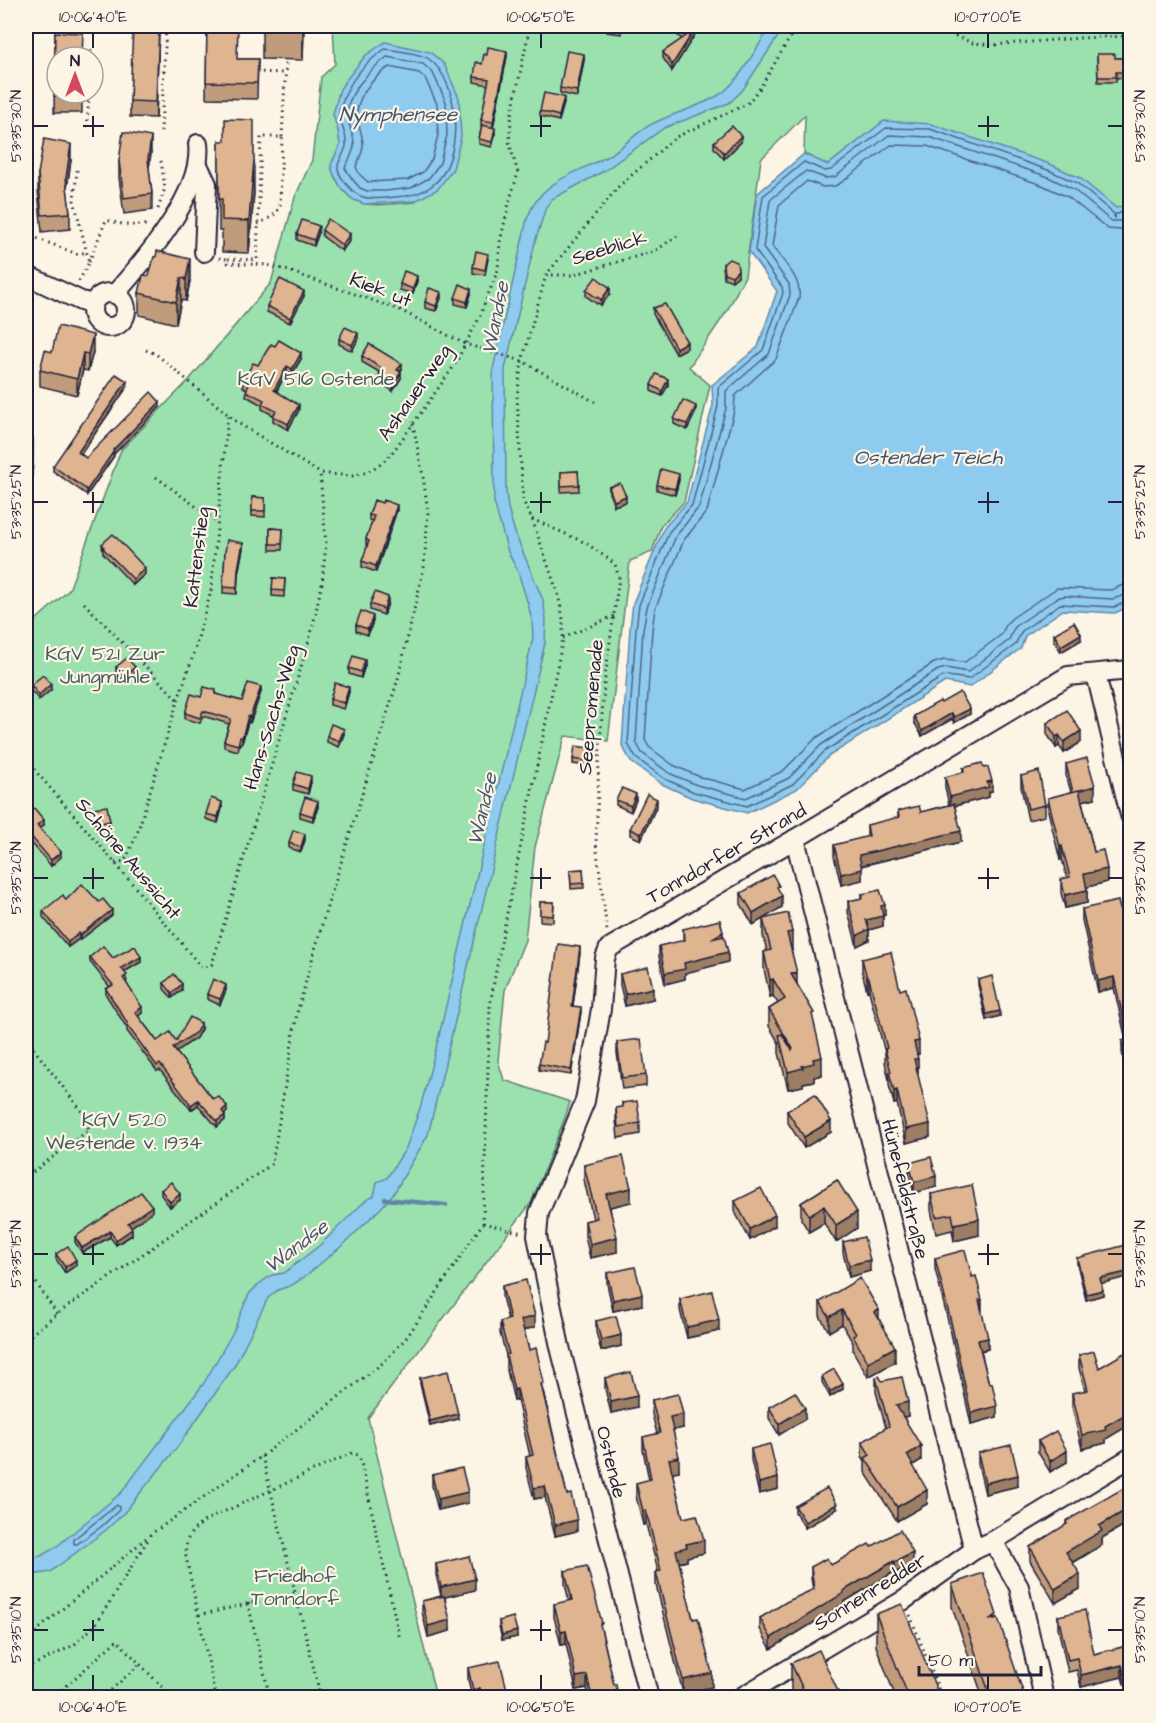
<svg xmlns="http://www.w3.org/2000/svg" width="1156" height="1723" font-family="'Architects Daughter',sans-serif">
  <rect width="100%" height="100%" fill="#fcf5e5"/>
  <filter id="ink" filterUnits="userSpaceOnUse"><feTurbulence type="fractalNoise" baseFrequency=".0167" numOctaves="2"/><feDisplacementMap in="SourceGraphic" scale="12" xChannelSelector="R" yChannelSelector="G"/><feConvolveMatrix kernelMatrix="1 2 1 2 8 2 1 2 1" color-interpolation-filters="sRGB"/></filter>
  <g filter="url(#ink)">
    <path fill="#9be1ae" stroke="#5e8274" stroke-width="1.5" fill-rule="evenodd" d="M333,26H1130V484L884,121L828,165L804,154L805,115L761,159L745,276L727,311L689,367L710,385L684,502L661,526L652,552L630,561L608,741L565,736L535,847L525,940L505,990L498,1061L504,1080L570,1102L566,1115L531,1203L368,1418L436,1697L26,1698V629L69,590L121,450L189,380L271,283L295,197L312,160L321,77L335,64ZM333,114L415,202C385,204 358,213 339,184C336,179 332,174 332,167C331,159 338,153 340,146C342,136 336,123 333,114Z"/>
    <g fill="#8fcbef" stroke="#6387a7" stroke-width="1.5">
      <path d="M771,26H785L742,91L729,103L664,128L604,171L552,199L546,207L535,242L505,369L506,491L508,508L515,533L543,600L546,620L545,643L428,1135L394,1193L381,1208L343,1245L303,1278L292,1285L278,1290L268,1298L235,1365L176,1449L123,1514L106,1530L50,1572L26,1576V1559L41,1556L56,1547L121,1493L204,1383L233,1332L249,1294L259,1284L272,1275L284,1273L320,1245L366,1200L374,1196L377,1182L387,1178L406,1148L421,1105L438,1040L533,638L532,621L528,604L518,572L508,552L494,502L493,369L527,219C541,178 578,174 611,154C627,144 639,129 656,122C675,113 701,106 719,95C738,84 758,45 771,26Z"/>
      <polygon points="385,42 430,52 444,64 459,98 461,137 453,169 438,189 415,201 364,204 352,199 342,189 333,173 331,165 340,145 338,131 333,114 340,89 347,79 365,56"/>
      <polygon points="884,121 931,124 1050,164 1080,178 1116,208 1130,203 1130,606 1115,613 1063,610 1025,636 1021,648 970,687 945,682 829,756 797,789 747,813 692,798 662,784 631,762 622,745 630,628 633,603 664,528 687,502 713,405 712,385 758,347 777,291 749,252 757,194 804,154 828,165"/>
    </g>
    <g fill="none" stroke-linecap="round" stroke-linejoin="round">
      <g stroke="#4e6683" stroke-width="1.5">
        <path d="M385,49C395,50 422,54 429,59C461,82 464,159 434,184C422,194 409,196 395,197C385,198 373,200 363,197C354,195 337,176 338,167C338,160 345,153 346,146C348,135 340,125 339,115C339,111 341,105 343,101C350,79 366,62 385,49Z"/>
        <path d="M387,57L423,64L433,73L446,102L447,135L440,163L429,178L411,188L386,191H367L360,188L353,180L345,168C348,161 353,154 354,146C355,135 347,124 347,114C347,93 372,68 387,57Z"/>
        <path d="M389,67L419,73L425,78L437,104L438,135L432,159L423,172L408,180L368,182L360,175L356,167C358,160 363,153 363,145C363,134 356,121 357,112C358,95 375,76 389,67Z"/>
        <polyline points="1130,209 1118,214 1114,214 1077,183 1048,170 930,129 886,128 831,170 825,171 804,162 763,196 755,250 782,287 783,293 763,350 718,388 718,406 692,505 669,532 639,605 636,629 628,744 636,758 665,779 694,792 747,806 793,784 825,751 942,677 947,676 969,679 1015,645 1022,631 1060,604 1114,607 1130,601"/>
        <polyline points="1130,217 1119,221 1111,221 1073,189 1046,176 929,137 889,135 835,177 825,178 806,171 770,200 763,248 789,284 790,295 769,354 726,391 726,408 699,507 676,536 647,607 643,630 636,742 642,753 669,773 697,785 746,798 789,778 821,745 938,670 946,668 968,672 1009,640 1013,630 1017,625 1057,598 1064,596 1112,599 1130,594"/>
        <path d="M1130,227L1120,230L1108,229L1068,197L1042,185L927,146L891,145L842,182L835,186L823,187L807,181L779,205L772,246C783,262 802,278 799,298L776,359L735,396L734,411L707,511L684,540L655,609L652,630L645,740L649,747L673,765L700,777L745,789L783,771L816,738L934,663L944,660L965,662L1001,635L1007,623L1012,618L1057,588L1111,590L1123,585H1130"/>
        <polygon points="117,1505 119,1507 119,1510 102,1526 77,1544 74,1544 74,1539"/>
      </g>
      <polyline stroke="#6387a7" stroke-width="4.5" points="385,1199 446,1205"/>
      <defs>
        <g id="minor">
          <polyline points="198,165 207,184 204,252"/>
          <polyline points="26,275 81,301 93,304"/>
          <circle cx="109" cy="310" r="17"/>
          <path d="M115,294C145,260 204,192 198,144"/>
          <polyline points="1096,674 1130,815"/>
          <polyline points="795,839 974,1550"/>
          <polyline points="993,1541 1019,1587 1044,1698"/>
          <polyline points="649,1698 560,1347 537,1236 539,1213 585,1101 601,1009 605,958 609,948 795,839 1068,676 1130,670"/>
          <polyline points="740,1698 904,1600 974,1550 993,1541 1130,1458"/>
        </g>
      </defs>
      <use href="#minor" stroke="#22223b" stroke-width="22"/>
      <g stroke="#22223b" stroke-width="3" stroke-dasharray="1.5 4.5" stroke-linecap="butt">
        <polyline points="940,26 957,37 973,43 993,45 1080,38 1130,36"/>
        <polyline points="91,57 92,47"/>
        <polyline points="256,72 285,73"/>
        <polyline points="87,127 89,93"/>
        <polyline points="161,132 166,26"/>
        <polyline points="282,137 286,63"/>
        <polyline points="77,170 74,200 89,262 78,283"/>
        <polyline points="158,209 165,188 161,161"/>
        <polyline points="1114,217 1119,215"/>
        <polyline points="26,234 77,254 87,252"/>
        <polyline points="219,258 228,259 228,263 267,265 283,269 400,310 465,344 522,361 595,402"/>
        <path d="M228,259L257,260L261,137H282L280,206C276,216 268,219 258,224"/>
        <polyline points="89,262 106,220 126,225 149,225"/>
        <polyline points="546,275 573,275 655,251 677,236"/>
        <polyline points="146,350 156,354 238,423 320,473 352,476 367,472 382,463 392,453 413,424 454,366 479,318 498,270 500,242 510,199 518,173 509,142 512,112 530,26"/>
        <polyline points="156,477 217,522"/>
        <polyline points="532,519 586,543 615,564 619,578 604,685 599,761 596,843 607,931"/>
        <polyline points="84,603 178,700"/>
        <polyline points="563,638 614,616"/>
        <polyline points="26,760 115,863 202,968 212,964 312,630 322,583 326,544 320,473"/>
        <polyline points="115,863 125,861 137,834 178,700 193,656 211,591 228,416"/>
        <polyline points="26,1039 83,1113 89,1130 26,1177"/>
        <polyline points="483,1223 522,1233"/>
        <polyline points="26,1268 57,1314"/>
        <polyline points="26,1339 57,1314 272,1164 297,1013 325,914 398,679 424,567 428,512 423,476 413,424"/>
        <polyline points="262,1456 321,1698"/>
        <polyline points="248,1603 270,1698"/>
        <polyline points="199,1615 296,1593"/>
        <polyline points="910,1615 942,1698"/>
        <polyline points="26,1640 151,1534 262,1456 384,1362 407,1337 483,1223 490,1005 500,948 563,638 563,619 558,594 532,519 523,501 517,396 522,361 546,275 619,186 676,137 747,104 760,88 797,26"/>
        <polyline points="26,1667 40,1662 74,1645 96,1624 149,1538"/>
        <polyline points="26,1691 32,1698"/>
        <polyline points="53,1698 117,1640 163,1688 170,1698"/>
        <polyline points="102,1698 140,1664"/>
        <path d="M216,1698L186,1557C186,1536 189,1533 206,1520L352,1453L358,1455L361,1462L400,1640"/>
        <polyline points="228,1698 268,1689"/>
      </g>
      <use href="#minor" stroke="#fcf5e5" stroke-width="18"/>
    </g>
    <g fill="#c09b7c" stroke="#22223b" stroke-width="1.5">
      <polygon points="159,26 156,118 130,117 130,101"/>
      <polygon points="207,26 237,59 258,59 257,99 206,98"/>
      <polygon points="262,26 304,26 303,60 262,59"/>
      <polygon points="438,26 452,26 451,28"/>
      <polygon points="608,26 622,26 621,34 607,32"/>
      <polygon points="725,26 739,26 734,32"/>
      <polygon points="678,31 697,31 672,71 663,58 663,52 682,39 678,36"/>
      <polygon points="55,32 82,93 82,113 54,113"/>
      <polygon points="1097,54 1115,58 1130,58 1130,77 1116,78 1116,82 1098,82"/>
      <polygon points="507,56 493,128 495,134 492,147 479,144 479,139 482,126 481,126 481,120 488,85 474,82 474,77 482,64"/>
      <polygon points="584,60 577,97 560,93 560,88"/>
      <polygon points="564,103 559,121 540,116 540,111"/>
      <polygon points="219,141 254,192 249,253 222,252 222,231 219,231"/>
      <polygon points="714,142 741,142 724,159 714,148"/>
      <polygon points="151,153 149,168 152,194 152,210 124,214 119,178 119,161"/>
      <polygon points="71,160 67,188 70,213 70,229 42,232 38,191 38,174"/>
      <polygon points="322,230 350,240 342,251 322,236"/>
      <polygon points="319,232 314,246 297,240 297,234"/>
      <polygon points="154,257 190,281 186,301 181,300 176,324 139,315 139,293 149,276"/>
      <polygon points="488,259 485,275 473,273 473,267"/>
      <polygon points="723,264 738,276 732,281 724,278"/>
      <polygon points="417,281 413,294 400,290 400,284"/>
      <polygon points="586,290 610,294 601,305 598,303 597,304 586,296"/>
      <polygon points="471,294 467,307 455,304 455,298"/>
      <polygon points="304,296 290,323 267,312 267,306"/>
      <polygon points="441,298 436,311 425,308 425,302"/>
      <polygon points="653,308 687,348 676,354 653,314"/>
      <polygon points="339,339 358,339 352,351 339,344"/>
      <polygon points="52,352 93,352 88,371 83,370 77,395 40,386 40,370"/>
      <polygon points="362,356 402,369 400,371 401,378 393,391 379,382 379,376 381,373 362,362"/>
      <polygon points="301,359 292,374 287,371 277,391 299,410 288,430 273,421 273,415 262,409 262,405 246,396 247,389 243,387 243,381 258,365"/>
      <polygon points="651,385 668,385 662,396 651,391"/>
      <polygon points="127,387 81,454 86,458 160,407 114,454 114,456 87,495 53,471 53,466"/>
      <polygon points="696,411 687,430 674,424 674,419"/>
      <polygon points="26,439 33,456 32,476 27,476 26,500"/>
      <polygon points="578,471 579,491 561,492 561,472"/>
      <polygon points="679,480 675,495 657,490 657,485"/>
      <polygon points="609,487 626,502 614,506 609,493"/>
      <polygon points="252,497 265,498 265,517 252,516"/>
      <polygon points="397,510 376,572 362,567 362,561 368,546 366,545 366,539 372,521 369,520 369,515"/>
      <polygon points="270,528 283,529 282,550 270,550"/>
      <polygon points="102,544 145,574 133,585 103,553"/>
      <polygon points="243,548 238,574 237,594 223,593 225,552"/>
      <polygon points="273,578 285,579 284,597 272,596"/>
      <polygon points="388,603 384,615 370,610 370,604"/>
      <polygon points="373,621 368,635 356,631 356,625"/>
      <polygon points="1054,634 1081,640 1061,652 1054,640"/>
      <polygon points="365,665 361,678 349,674 349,668"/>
      <polygon points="116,667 135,673 124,682 116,672"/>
      <polygon points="31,685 51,690 39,700 31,691"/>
      <polygon points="261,692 250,723 248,722 242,743 240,743 238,751 224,747 224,741 229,724 203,716 200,723 185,719 185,713 201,697 216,694 242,701"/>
      <polygon points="349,692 344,709 330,705 330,699"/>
      <polygon points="941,703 970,714 954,723 952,719 922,736 914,722 914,716"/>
      <polygon points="1047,723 1081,742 1064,753 1059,746 1056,748 1047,734"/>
      <polygon points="344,734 339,747 327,742 327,736"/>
      <polygon points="589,754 586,766 573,764 573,759"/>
      <polygon points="1066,764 1095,798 1082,801 1094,852 1107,882 1087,887 1087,903 1065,908 1061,893 1061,879 1067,878 1062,859 1060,860 1048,811 1048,798 1071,792 1066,775"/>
      <polygon points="963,768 992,791 989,792 989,797 955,806 961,842 861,866 862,880 841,885 834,856 834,845 867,837 867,825 898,818 898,811 921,812 949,805 945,787 945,777 963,772"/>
      <polygon points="1021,776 1045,805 1045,816 1028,820 1021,787"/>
      <polygon points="311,782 308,794 293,790 293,784"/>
      <polygon points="616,800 636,800 631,812 616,805"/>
      <polygon points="657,805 641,840 630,835 630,829"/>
      <polygon points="318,807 313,821 300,817 300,812"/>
      <polygon points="93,808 110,821 110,827 96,830 93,814"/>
      <polygon points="222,808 218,823 206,819 206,814"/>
      <polygon points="26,816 44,825 40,828 61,857 51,866 29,840"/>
      <polygon points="305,840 301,852 289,848 289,843"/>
      <polygon points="583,869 584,888 571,889 570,870"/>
      <polygon points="779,891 782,907 753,925 741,904 741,893"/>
      <polygon points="862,894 885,915 883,916 883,926 869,930 869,940 857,946 848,912 848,901 862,898"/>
      <polygon points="66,900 99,902 112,915 80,940 79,939 68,947 43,917 43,911"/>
      <polygon points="540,902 554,902 553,922 540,921"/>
      <polygon points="1082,909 1131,953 1131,1076 1127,1077 1122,1052 1122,1041 1126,1040 1114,988 1098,992 1082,920"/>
      <polygon points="763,919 792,950 791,950 797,985 814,1024 822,1075 814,1077 814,1081 803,1083 803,1086 788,1089 779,1053 779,1043 769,1026 769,1009 778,1003 773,996 770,997 764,969 764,952 767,951 763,936"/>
      <polygon points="683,929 723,936 728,962 685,973 685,979 665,984 659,957 659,946 683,941"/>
      <polygon points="580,953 573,1006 581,1012 571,1075 539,1070 539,1064 545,1043"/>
      <polygon points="90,957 113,958 141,962 124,972 127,981 126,982 142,1013 138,1016 157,1041 176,1041 201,1029 196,1038 176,1052 213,1099 227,1112 224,1114 225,1120 217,1127 198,1105 191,1110 160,1070 157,1071 127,1031 127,1028 106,995 106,989 110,987 90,962"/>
      <polygon points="862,959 900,990 919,1054 917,1055 918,1072 917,1072 930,1137 906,1143 897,1103 894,1104 889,1085 889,1080 885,1062 885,1053 869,991 867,991 862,972"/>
      <polygon points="620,974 653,999 625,1006 620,985"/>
      <polygon points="978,980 1000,1016 986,1020 978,985"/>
      <polygon points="164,983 182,990 172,998 164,989"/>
      <polygon points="226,990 220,1005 207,999 207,994"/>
      <polygon points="617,1042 646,1075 646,1086 622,1089 617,1053"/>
      <polygon points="1131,1086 1131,1110 1129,1101 1129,1087"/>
      <polygon points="622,1103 640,1123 640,1134 618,1138 616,1120 616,1108 622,1107"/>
      <polygon points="787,1111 831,1132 804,1148 787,1121"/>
      <polygon points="909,1163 936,1187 914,1193 909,1174"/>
      <polygon points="584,1165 631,1202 610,1207 617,1252 590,1258 585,1236 585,1221 593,1219 584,1180"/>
      <polygon points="837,1180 857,1228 836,1242 824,1223 809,1232 801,1219 801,1203"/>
      <polygon points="161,1190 180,1200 170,1207 161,1195"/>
      <polygon points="931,1194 979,1235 954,1241 952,1230 936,1234 931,1210"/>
      <polygon points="735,1201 775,1226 750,1240 735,1212"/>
      <polygon points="152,1212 131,1227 132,1235 116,1245 110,1237 82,1253 75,1242 75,1237"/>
      <polygon points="843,1242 870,1271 849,1277 843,1253"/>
      <polygon points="56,1254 76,1265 65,1273 56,1259"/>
      <polygon points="935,1258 972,1277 988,1349 981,1351 997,1417 971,1424 951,1333 935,1269"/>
      <polygon points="1077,1258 1101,1283 1103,1295 1086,1300 1077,1264"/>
      <polygon points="607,1273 642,1305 613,1311 607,1284"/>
      <polygon points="502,1286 535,1327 524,1330 529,1350 544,1394 567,1495 577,1531 555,1536 545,1497 534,1499 526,1468 526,1457 530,1456 517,1400 514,1401 506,1366 506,1355 500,1333 500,1322 508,1320 502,1297"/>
      <polygon points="680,1299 719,1331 687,1338 680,1310"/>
      <polygon points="820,1302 879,1318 895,1362 868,1377 853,1351 853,1343 842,1324 829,1332 820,1316"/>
      <polygon points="596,1321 621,1346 601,1351 596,1332"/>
      <polygon points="1079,1355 1106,1439 1106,1443 1082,1449 1072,1407 1072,1393 1085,1391 1079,1368"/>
      <polygon points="822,1376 843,1389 830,1397 822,1382"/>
      <polygon points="420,1378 458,1419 430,1426 420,1384"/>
      <polygon points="605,1378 637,1407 611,1413 605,1389"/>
      <polygon points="876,1378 882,1381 908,1416 904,1417 921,1460 913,1465 927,1504 897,1521 865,1472 865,1461 862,1456 862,1442 886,1428 876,1392"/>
      <polygon points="652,1400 683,1428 673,1430 679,1471 672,1472 683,1518 704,1553 687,1557 687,1561 679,1563 693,1619 712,1687 683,1693 656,1585 656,1572 658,1571 646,1524 643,1525 636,1496 636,1483 649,1480 643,1450 643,1437 657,1434 652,1414"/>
      <polygon points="769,1407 805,1419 779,1435 769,1418"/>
      <polygon points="1038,1441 1067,1462 1050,1472 1038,1452"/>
      <polygon points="751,1449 778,1489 759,1494 751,1460"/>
      <polygon points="978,1453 1018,1486 985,1494 978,1464"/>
      <polygon points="432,1475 468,1503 438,1510 432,1486"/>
      <polygon points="1131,1500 1131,1521 1102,1538 1102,1545 1073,1563 1080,1589 1055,1603 1030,1561 1030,1547 1066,1526 1066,1521"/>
      <polygon points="795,1506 837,1509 805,1528 795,1512"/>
      <polygon points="871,1547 913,1564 895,1573 894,1572 844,1602 844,1604 771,1649 760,1629 760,1618 813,1590 811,1578 811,1567 831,1565"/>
      <polygon points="436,1564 475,1590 445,1597 450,1631 428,1637 422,1612 422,1601 441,1596 436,1575"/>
      <polygon points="565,1571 602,1632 614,1685 618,1698 589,1698 587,1688 576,1690 566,1644 561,1645 554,1617 554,1604 569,1601 565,1584"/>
      <polygon points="952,1584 997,1618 1025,1698 983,1698 952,1607"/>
      <polygon points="876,1614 940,1698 896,1698 876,1646"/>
      <polygon points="1058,1616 1094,1654 1131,1645 1124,1684 1122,1677 1081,1687 1077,1670 1068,1672 1058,1628"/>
      <polygon points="1131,1616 1131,1638 1126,1630 1126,1618"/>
      <polygon points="499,1621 517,1637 502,1640 499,1626"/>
      <polygon points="791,1663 841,1698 792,1698 791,1695"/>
      <polygon points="468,1668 509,1698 472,1698 468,1680"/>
    </g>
    <g fill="#9c7e65" stroke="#22223b" stroke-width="1.5">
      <polygon points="159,26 156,118 156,102"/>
      <polygon points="303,26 304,26 303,60"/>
      <polygon points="697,26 697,31 672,71 672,65"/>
      <polygon points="735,26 739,26 734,32 734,27"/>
      <polygon points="507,51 507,56 493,128 493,122"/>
      <polygon points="584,54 584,60 577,97 577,91"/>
      <polygon points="564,97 564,103 559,121 559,116"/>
      <polygon points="495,128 495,134 492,147 492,142"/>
      <polygon points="741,136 741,142 724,159 724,153"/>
      <polygon points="151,137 151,153 148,176 148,159"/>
      <polygon points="71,144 71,160 66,195 66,178"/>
      <polygon points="254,160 254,192 249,253 249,221"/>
      <polygon points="319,226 319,232 314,246 314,240"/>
      <polygon points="350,234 350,240 342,251 342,245"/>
      <polygon points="190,259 190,281 186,301 186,279"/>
      <polygon points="738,270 738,276 732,281 732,276"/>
      <polygon points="417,276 417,281 413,294 413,289"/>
      <polygon points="181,278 181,300 176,324 176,302"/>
      <polygon points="610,288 610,294 601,305 601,300"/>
      <polygon points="471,289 471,294 467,307 467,302"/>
      <polygon points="304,291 304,296 290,323 290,318"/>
      <polygon points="441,292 441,298 436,311 436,306"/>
      <polygon points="358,333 358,339 352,351 352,345"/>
      <polygon points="93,335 93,352 88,371 88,354"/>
      <polygon points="687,342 687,348 676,354 676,348"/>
      <polygon points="83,353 83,370 77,395 77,379"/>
      <polygon points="301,353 301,359 292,374 292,369"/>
      <polygon points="402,364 402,369 397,375 397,370"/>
      <polygon points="287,366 287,371 274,395 274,390"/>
      <polygon points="401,372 401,378 393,391 393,385"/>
      <polygon points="668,379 668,385 662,396 662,391"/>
      <polygon points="127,381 127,387 78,458 78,452"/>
      <polygon points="160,402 160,407 114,454 114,456 87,495 87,490 113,450"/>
      <polygon points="299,405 299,410 288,430 288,424"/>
      <polygon points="696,406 696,411 687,430 687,424"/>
      <polygon points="33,439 33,456 32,476 32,460"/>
      <polygon points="27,460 27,476 26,500 26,483"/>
      <polygon points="679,474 679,480 675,495 675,489"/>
      <polygon points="626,496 626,502 614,506 614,501"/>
      <polygon points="397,505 397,510 376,572 376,566"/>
      <polygon points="243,543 243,548 238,574 237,594 238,569"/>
      <polygon points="145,568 145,574 133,585 133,579"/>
      <polygon points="388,597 388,603 384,615 384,609"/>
      <polygon points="373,616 373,621 368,635 368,629"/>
      <polygon points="1081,634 1081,640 1061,652 1061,646"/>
      <polygon points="365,660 365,665 361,678 361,672"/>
      <polygon points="135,667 135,673 124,682 124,676"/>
      <polygon points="51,684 51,690 39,700 39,695"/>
      <polygon points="261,687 261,692 250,723 250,717"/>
      <polygon points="349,687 349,692 344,709 344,703"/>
      <polygon points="970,709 970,714 954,723 954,717"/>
      <polygon points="952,713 952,719 922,736 922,731"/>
      <polygon points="248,716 248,722 242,743 242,738"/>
      <polygon points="344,729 344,734 339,747 339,741"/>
      <polygon points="1081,731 1081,742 1064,753 1064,742"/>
      <polygon points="1059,735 1059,746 1056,748 1056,737"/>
      <polygon points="311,776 311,782 308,794 308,789"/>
      <polygon points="992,781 992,791 989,792 989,797 950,807 950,797"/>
      <polygon points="1095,786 1095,798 1073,803 1073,792"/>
      <polygon points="636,794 636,800 631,812 631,806"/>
      <polygon points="657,799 657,805 641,840 641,834"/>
      <polygon points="318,801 318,807 313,821 313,816"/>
      <polygon points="222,802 222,808 218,823 218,817"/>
      <polygon points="44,820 44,825 37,831 37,825"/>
      <polygon points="961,831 961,842 859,866 859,855"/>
      <polygon points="29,834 29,840 26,842 26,837"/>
      <polygon points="305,834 305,840 301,852 301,847"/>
      <polygon points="1062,846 1062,859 1060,860 1060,847"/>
      <polygon points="61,852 61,857 51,866 51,860"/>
      <polygon points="862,869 862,880 841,885 841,874"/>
      <polygon points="1107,869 1107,882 1084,888 1084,874"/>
      <polygon points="1087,890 1087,903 1065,908 1065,895"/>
      <polygon points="782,896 782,907 753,925 753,913"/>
      <polygon points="885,905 885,915 881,916 881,906"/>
      <polygon points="112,910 112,915 80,940 80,935"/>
      <polygon points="883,916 883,926 869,930 869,940 857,946 857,936 866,920"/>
      <polygon points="723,932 723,942 711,939"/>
      <polygon points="792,932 792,950 787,951 787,933"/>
      <polygon points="79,933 79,939 68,947 68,942"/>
      <polygon points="580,947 580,953 572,1011 572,1006"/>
      <polygon points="728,952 728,962 685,973 685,979 665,984 665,973 684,963"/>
      <polygon points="141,957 141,962 121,974 121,968"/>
      <polygon points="797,973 797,990 791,974"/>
      <polygon points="1114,977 1114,988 1098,992 1098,981"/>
      <rect x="867" y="978" width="2" height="13"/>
      <polygon points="773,979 773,996 770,997 770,980"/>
      <polygon points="182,984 182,990 172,998 172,993"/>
      <polygon points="226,985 226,990 220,1005 220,999"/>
      <polygon points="653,988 653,999 625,1006 625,994"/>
      <polygon points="142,1007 142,1013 135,1018 135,1012"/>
      <polygon points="581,1007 581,1012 571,1075 571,1070"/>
      <polygon points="1000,1011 1000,1016 986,1020 986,1014"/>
      <polygon points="201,1023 201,1029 196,1038 173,1054 173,1048"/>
      <polygon points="919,1041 919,1054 914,1055 914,1042"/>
      <polygon points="822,1057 822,1075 814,1077 814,1081 803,1083 803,1086 788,1089 788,1072 802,1066 813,1059"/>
      <polygon points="914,1059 918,1059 918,1072 914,1073"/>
      <polygon points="1131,1065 1131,1076 1127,1077 1127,1066"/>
      <polygon points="897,1090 897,1103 894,1104 894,1091"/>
      <polygon points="198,1100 198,1105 191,1110 191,1105"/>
      <polygon points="227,1106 227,1112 222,1116 222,1111"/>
      <polygon points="225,1115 225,1120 217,1127 217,1121"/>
      <polygon points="831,1121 831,1132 804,1148 804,1137"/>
      <polygon points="930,1124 930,1137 906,1143 906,1129"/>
      <polygon points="32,1146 32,1152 26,1156 26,1150"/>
      <polygon points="936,1176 936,1187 914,1193 914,1182"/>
      <polygon points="631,1188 631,1202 606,1208 606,1194"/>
      <polygon points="180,1194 180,1200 170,1207 170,1202"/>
      <polygon points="152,1206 152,1212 128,1229 128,1223"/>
      <polygon points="824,1206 824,1223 809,1232 809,1215"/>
      <polygon points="857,1212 857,1228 836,1242 836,1225"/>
      <polygon points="775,1215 775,1226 750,1240 750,1229"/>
      <polygon points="979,1219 979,1235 954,1241 954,1224"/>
      <polygon points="132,1229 132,1235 116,1245 116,1240"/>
      <polygon points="110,1231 110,1237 82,1253 82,1248"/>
      <polygon points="617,1237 617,1252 590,1258 590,1244"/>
      <polygon points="76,1260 76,1265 65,1273 65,1267"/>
      <polygon points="870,1260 870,1271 849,1277 849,1265"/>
      <polygon points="1131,1271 1131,1276 1100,1284 1100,1278"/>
      <polygon points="1103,1290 1103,1295 1086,1300 1086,1294"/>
      <polygon points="642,1294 642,1305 613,1311 613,1300"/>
      <polygon points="979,1300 982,1300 982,1311"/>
      <polygon points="842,1310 842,1324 829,1332 829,1317"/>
      <polygon points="879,1310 879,1324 875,1312"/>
      <polygon points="535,1316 535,1327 521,1331 521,1320"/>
      <polygon points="719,1320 719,1331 687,1338 687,1327"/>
      <polygon points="621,1335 621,1346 601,1351 601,1340"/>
      <polygon points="988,1338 988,1349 978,1351 978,1340"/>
      <polygon points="895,1347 895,1362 868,1377 868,1362"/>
      <polygon points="843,1384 843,1389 830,1397 830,1392"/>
      <polygon points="517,1389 517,1400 514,1401 514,1390"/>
      <polygon points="637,1396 637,1407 611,1413 611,1402"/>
      <polygon points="908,1402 908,1416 896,1419 896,1405"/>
      <polygon points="997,1406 997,1417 971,1424 971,1413"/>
      <polygon points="805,1408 805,1419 779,1435 779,1424"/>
      <polygon points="1131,1411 1131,1424 1106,1439 1106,1443 1082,1449 1082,1435 1105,1426"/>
      <polygon points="458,1414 458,1419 430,1426 430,1421"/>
      <polygon points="683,1414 683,1428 670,1431 670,1417"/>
      <polygon points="921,1446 921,1460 907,1469 907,1455"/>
      <polygon points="1067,1451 1067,1462 1050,1472 1050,1461"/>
      <polygon points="679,1457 679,1471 669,1473 669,1459"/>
      <polygon points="1018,1475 1018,1486 985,1494 985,1483"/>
      <polygon points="778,1478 778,1489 759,1494 759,1483"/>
      <polygon points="545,1486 545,1497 534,1499 534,1488"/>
      <polygon points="927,1490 927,1504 897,1521 897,1507"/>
      <polygon points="468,1492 468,1503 438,1510 438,1499"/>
      <polygon points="837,1504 837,1509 805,1528 805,1522"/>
      <polygon points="1131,1507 1131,1521 1102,1538 1102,1545 1066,1566 1066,1552 1099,1526"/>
      <polygon points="646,1510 646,1524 643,1525 643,1511"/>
      <polygon points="577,1520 577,1531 555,1536 555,1525"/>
      <polygon points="704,1540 704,1553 687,1557 687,1561 676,1563 676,1550 686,1544"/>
      <polygon points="913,1553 913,1564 895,1573 895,1562"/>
      <polygon points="894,1561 894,1572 844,1602 844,1604 771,1649 771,1638 843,1591"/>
      <polygon points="1080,1574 1080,1589 1055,1603 1055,1589"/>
      <polygon points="475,1579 475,1590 441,1598 441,1587"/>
      <polygon points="450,1620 450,1631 428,1637 428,1626"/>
      <polygon points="517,1631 517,1637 502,1640 502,1635"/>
      <polygon points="566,1631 566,1644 561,1645 561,1632"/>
      <polygon points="1122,1665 1122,1677 1081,1687 1081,1675"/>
      <polygon points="1131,1671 1131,1683 1124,1684 1124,1673"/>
      <polygon points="712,1673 712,1687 683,1693 683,1680"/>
      <polygon points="587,1675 587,1688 576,1690 576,1677"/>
      <polygon points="480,1688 480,1698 473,1698 473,1690"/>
    </g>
    <g fill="#dfb490" stroke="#22223b" stroke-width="1.5">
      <polygon points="133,26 159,26 156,102 130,101"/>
      <polygon points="207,26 238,26 237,59 258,59 257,83 206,82"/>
      <polygon points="262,26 303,26 303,28 262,27"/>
      <polygon points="608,26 621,26 621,28 607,27"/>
      <polygon points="681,26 697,26 672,65 663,52 686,36 678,31"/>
      <polygon points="55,32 83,33 82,57 57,57 57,93 82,93 82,97 54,96"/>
      <polygon points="488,47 507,51 493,122 481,120 489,79 474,77 476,62 482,64 484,54 487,55"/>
      <polygon points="567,51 584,54 577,91 560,88"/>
      <polygon points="1097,54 1115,54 1115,58 1130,58 1130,72 1116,72 1116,77 1098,77"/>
      <polygon points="544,93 564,97 559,116 540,111"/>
      <polygon points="225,119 254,120 254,160 249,221 222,220 222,199 219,199 219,141 225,141"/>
      <polygon points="482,125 495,128 492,142 479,139"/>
      <polygon points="732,126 741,136 724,153 714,142"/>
      <polygon points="123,132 151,137 148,159 152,194 124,198 119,161"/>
      <polygon points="44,139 71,144 66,178 70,213 42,215 38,174"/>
      <polygon points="328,219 350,234 342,245 322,230"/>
      <polygon points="302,220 319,226 314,240 297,234"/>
      <polygon points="157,251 190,259 186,279 181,278 176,302 139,293 143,275 149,276 154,257 156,257"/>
      <polygon points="476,251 488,254 485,270 473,267"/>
      <polygon points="729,259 737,262 738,270 732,276 724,273 723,264"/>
      <polygon points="404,271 417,276 413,289 400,284"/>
      <polygon points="596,277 610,288 601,300 598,297 597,298 586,290"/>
      <polygon points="280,279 304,291 290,318 267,306"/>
      <polygon points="460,284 471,289 467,302 455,298"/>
      <polygon points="429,288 441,292 436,306 425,302"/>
      <polygon points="665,304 687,342 676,348 653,308"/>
      <polygon points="58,326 93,335 88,354 83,353 77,379 40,370 45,350 52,352"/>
      <polygon points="345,327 358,333 352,345 339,339"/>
      <polygon points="279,340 301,353 292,369 287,366 274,390 299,405 288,424 273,416 276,411 262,404 264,400 246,391 249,385 243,381 253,363 258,365 271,344 275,346"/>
      <polygon points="369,344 402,364 397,370 401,372 393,385 379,376 383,369 362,356"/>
      <polygon points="116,374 127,381 78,452 86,458 151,392 160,402 113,450 114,451 87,490 53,466"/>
      <polygon points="656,374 668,379 662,391 651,385"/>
      <polygon points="683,400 696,406 687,424 674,419"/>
      <polygon points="26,439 33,439 32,460 27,460 26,483"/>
      <polygon points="661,469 679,474 675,489 657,485"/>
      <polygon points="578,471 579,485 561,486 561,472"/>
      <polygon points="620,483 626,496 614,501 609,487"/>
      <polygon points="252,497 265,498 265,511 252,511"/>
      <polygon points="374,500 382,503 383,500 397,505 376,566 362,561 369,541 366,539 374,516 369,515"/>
      <polygon points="270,528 283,529 282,544 270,544"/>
      <polygon points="113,534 145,568 133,579 103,548 104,547 102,544"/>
      <polygon points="227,540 243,543 238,569 237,588 223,587 225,552"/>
      <polygon points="273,578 285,579 284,591 272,590"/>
      <polygon points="375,592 388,597 384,609 370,604"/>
      <polygon points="361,611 373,616 368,629 356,625"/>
      <polygon points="1074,622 1081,634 1061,646 1054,634"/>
      <polygon points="353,656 365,660 361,672 349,668"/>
      <polygon points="127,658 135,667 124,676 116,667"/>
      <polygon points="43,675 51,684 39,695 31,685"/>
      <polygon points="248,683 261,687 250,717 248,716 242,738 240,737 238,745 224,741 231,719 203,711 200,718 185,713 191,694 201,697 204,687 216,690 215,694 242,701"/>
      <polygon points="335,683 349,687 344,703 330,699"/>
      <polygon points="960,692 970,709 954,717 952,713 922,731 914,716 940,701 941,703"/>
      <polygon points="1067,710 1081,731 1064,742 1059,735 1056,737 1047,723"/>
      <polygon points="331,724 344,729 339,741 327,736"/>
      <polygon points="575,746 589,748 586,761 573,759"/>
      <polygon points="1087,758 1095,786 1073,792 1066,764"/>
      <polygon points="982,763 984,768 988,767 992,781 987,782 989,787 950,797 945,777 964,772 963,768"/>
      <polygon points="1039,771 1045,805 1028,809 1021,776"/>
      <polygon points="297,772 311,776 308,789 293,784"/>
      <polygon points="622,788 636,794 631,806 616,800"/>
      <polygon points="1079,790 1094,852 1103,850 1107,869 1084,874 1087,890 1065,895 1061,879 1070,877 1062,846 1060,847 1048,798"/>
      <polygon points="647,794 657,799 641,834 630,829"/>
      <polygon points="305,797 318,801 313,816 300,812"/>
      <polygon points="211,798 222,802 218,817 206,814"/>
      <polygon points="954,804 961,831 859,855 862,869 841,874 834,845 869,836 867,825 899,817 898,811 919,806 921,812"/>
      <polygon points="107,806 110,821 96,824 93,808"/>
      <polygon points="34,808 44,820 37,825 61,852 51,860 29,834 26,837 26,816"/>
      <polygon points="293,830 305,834 301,847 289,843"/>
      <polygon points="583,869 584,883 571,884 570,870"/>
      <polygon points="773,875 779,886 777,887 782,896 753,913 741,893"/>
      <polygon points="82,884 99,902 103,899 112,910 80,935 79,933 68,942 43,911 63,895 66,900"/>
      <polygon points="880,890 885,905 881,906 883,916 866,920 869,929 857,936 848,901 863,898 862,894"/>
      <polygon points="1118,901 1131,953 1131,1065 1127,1066 1122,1041 1128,1039 1114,977 1098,981 1082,909"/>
      <polygon points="540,902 554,902 553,916 540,915"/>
      <polygon points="788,913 792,932 787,933 797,973 791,974 814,1013 812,1014 822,1057 813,1059 814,1063 802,1066 803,1068 788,1072 779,1035 782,1034 792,1050 793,1049 769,1009 785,999 773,979 770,980 764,952 771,950 763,919"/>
      <polygon points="720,920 723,932 711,939 724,936 728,952 684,963 685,969 665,973 659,946 685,940 683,929"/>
      <polygon points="558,944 580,947 572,1006 581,1007 571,1070 539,1064 543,1042 545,1043"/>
      <polygon points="103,946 113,958 135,946 141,957 121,968 127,975 123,978 142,1007 135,1012 157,1041 170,1032 176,1041 190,1017 201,1023 196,1032 173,1048 213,1099 218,1096 227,1106 222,1111 225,1115 217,1121 198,1100 191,1105 160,1064 157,1066 127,1025 128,1024 106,989 113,985 90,957"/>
      <polygon points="891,952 900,990 906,988 919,1041 914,1042 918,1059 914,1059 930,1124 906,1129 897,1090 894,1091 889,1072 891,1072 885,1049 887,1048 869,978 867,978 862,959"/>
      <polygon points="648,967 653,988 625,994 620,974"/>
      <polygon points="174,974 182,984 172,993 164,983"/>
      <polygon points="992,976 1000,1011 986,1014 978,980"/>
      <polygon points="213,979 226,985 220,999 207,994"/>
      <polygon points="641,1039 646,1075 622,1078 617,1042"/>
      <polygon points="815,1094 831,1121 804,1137 787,1111"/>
      <polygon points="637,1101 640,1123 618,1127 616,1108 623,1107 622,1103"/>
      <polygon points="26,1137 32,1146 26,1150"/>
      <polygon points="623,1156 631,1188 606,1194 617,1237 590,1244 585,1221 597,1218 584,1165"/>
      <polygon points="931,1157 936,1176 914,1182 909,1163"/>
      <polygon points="837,1180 857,1212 836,1225 824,1206 809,1215 801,1203"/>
      <polygon points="171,1182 180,1194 170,1202 161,1190"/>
      <polygon points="972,1185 979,1219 954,1224 952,1214 936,1217 931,1194"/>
      <polygon points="761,1188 775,1215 750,1229 735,1201"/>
      <polygon points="141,1192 152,1206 128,1223 132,1229 116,1240 110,1231 82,1248 75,1237"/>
      <polygon points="864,1237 870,1260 849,1265 843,1242"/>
      <polygon points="1126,1245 1131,1266 1131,1271 1100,1278 1103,1290 1086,1294 1077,1258"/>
      <polygon points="68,1246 76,1260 65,1267 56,1254"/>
      <polygon points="965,1250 972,1277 976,1276 982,1300 979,1300 988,1338 978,1340 989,1384 992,1383 997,1406 971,1413 951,1322 935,1258"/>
      <polygon points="635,1267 642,1294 613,1300 607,1273"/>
      <polygon points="860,1278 879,1310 875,1312 895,1347 868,1362 853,1336 856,1334 842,1310 829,1317 820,1302"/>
      <polygon points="526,1280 535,1316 521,1320 529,1350 536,1348 544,1383 541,1384 567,1495 571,1494 577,1520 555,1525 545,1486 534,1488 526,1457 533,1455 517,1389 514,1390 506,1355 509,1354 500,1322 510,1319 502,1286"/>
      <polygon points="712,1291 719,1320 687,1327 680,1299"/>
      <polygon points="616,1316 621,1335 601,1340 596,1321"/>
      <polygon points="1131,1349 1131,1411 1105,1426 1106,1430 1082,1435 1072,1393 1088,1390 1079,1355 1094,1351 1099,1368"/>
      <polygon points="834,1369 843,1384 830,1392 822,1376"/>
      <polygon points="448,1371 458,1414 430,1421 420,1378"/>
      <polygon points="631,1372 637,1396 611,1402 605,1378"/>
      <polygon points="879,1376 882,1381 902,1377 908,1402 896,1405 921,1446 907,1455 927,1490 897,1507 865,1458 870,1455 862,1442 889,1426 876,1378"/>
      <polygon points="795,1392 805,1408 779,1424 769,1407"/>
      <polygon points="678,1394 683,1414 670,1417 679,1457 669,1459 683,1518 697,1515 704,1540 686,1544 687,1547 676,1550 693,1619 698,1618 712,1673 683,1680 656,1572 661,1571 646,1510 643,1511 636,1483 651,1479 643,1437 660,1433 652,1400"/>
      <polygon points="1056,1431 1067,1451 1050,1461 1038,1441"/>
      <polygon points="770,1444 778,1478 759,1483 751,1449"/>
      <polygon points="1011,1445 1018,1475 985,1483 978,1453"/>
      <polygon points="462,1468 468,1492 438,1499 432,1475"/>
      <polygon points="827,1488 837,1504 805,1522 795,1506"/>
      <polygon points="1124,1488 1131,1500 1131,1507 1099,1526 1102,1531 1066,1552 1080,1574 1055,1589 1030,1547 1067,1524 1066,1521"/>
      <polygon points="900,1530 913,1553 895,1562 894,1561 843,1591 844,1593 771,1638 760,1618 786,1602 814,1589 811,1567 827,1558 831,1565 869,1544 871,1547"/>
      <polygon points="469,1556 475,1579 441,1587 436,1564"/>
      <polygon points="587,1566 602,1623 600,1624 614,1685 616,1684 618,1698 592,1698 587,1675 576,1677 566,1631 561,1632 554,1604 572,1600 565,1571"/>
      <polygon points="983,1573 997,1615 989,1620 998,1618 1025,1698 991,1698 952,1584"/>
      <polygon points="444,1596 450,1620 428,1626 422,1601"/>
      <polygon points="902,1604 940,1698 909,1698 876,1614"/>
      <polygon points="1085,1610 1094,1654 1131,1645 1131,1671 1124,1673 1122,1665 1081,1675 1077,1658 1068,1660 1058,1616"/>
      <polygon points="1131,1616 1131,1627 1126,1618"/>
      <polygon points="513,1617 517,1631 502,1635 499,1621"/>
      <polygon points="819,1650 841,1698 807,1698 791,1663"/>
      <polygon points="500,1661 509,1698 482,1698 480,1688 473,1690 468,1668"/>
      <polygon points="1096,1691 1098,1698 1073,1698 1073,1697"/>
    </g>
  </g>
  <path fill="none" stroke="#22223b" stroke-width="2" d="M93,33V48M541,33V48M988,33V48M93,116V137M541,116V137M988,116V137M33,126H48M83,126H104M530,126H551M978,126H999M1108,126H1123M93,492V513M541,492V513M988,492V513M33,502H48M83,502H104M530,502H551M978,502H999M1108,502H1123M93,868V889M541,868V889M988,868V889M33,878H48M83,878H104M530,878H551M978,878H999M1108,878H1123M93,1244V1265M541,1244V1265M988,1244V1265M33,1254H48M83,1254H104M530,1254H551M978,1254H999M1108,1254H1123M93,1620V1641M541,1620V1641M33,1630H48M83,1630H104M530,1630H551M1108,1630H1123M93,1675V1690M541,1675V1690M988,1675V1690"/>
  <g text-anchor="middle" stroke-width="4.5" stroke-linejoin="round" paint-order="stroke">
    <g font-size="20" fill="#22223b" stroke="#fcf5e5">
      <text transform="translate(609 247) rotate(-17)" y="7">Seeblick</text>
      <text transform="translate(381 289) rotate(21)" y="7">Kiek ut</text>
      <text transform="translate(414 392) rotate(-55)" y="7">Ashauerweg</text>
      <text transform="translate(196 557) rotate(-83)" y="7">Kattenstieg</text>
      <text transform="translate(590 707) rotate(-85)" y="7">Seepromenade</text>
      <text transform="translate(271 717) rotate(-73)" y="7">Hans-Sachs-Weg</text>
      <text transform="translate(726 853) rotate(-30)" y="7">Tonndorfer Strand</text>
      <text transform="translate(129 858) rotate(50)" y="7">Schöne Aussicht</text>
      <text transform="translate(906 1189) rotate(76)" y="7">Hünefeldstraße</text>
      <text transform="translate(612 1462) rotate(76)" y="7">Ostende</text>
      <text transform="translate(870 1591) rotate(-32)" y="7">Sonnenredder</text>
    </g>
    <g font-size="20" fill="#465b5e" stroke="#fcf5e5">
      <text x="316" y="385">KGV 516 Ostende</text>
      <text x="105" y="660">KGV 521 Zur<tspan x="105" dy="23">Jungmühle</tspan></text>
      <text x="124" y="1126">KGV 520<tspan x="124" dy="23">Westende v. 1934</tspan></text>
      <text x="295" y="1582">Friedhof<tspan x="295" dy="23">Tonndorf</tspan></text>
    </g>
    <g font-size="21" font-style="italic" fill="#435571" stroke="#fcf5e5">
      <text x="398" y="121">Nymphensee</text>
      <text transform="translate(495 318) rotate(-79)" y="7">Wandse</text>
      <text x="928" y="464">Ostender Teich</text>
      <text transform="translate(482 809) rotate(-77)" y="7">Wandse</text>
      <text transform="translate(296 1246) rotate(-37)" y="7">Wandse</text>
    </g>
  </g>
  <rect width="1156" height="1723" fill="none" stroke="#fcf5e5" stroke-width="66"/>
  <g transform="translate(75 75)"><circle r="28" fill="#fcf5e5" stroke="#a5a1a1" stroke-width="1.5"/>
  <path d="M0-4.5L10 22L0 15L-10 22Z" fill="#d1495b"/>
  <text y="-9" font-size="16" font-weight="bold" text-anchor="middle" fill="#22223b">N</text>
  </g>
  <path d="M919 1666v9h122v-9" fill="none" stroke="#22223b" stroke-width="3"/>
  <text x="928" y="1666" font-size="18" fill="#22223b" stroke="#fcf5e5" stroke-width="4.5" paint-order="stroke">50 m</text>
  <rect x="33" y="33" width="1090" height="1657" fill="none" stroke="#22223b" stroke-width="2"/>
  <g font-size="15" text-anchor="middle" fill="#22223b">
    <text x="93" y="22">10°06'40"E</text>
    <text x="541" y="22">10°06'50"E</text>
    <text x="988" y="22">10°07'00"E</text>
    <text transform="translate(16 126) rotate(-90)" y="5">53°35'30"N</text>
    <text transform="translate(1140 126) rotate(-90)" y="5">53°35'30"N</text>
    <text transform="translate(16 502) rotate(-90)" y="5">53°35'25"N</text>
    <text transform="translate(1140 502) rotate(-90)" y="5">53°35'25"N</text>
    <text transform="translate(16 878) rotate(-90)" y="5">53°35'20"N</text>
    <text transform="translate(1140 878) rotate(-90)" y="5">53°35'20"N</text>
    <text transform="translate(16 1254) rotate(-90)" y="5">53°35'15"N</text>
    <text transform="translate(1140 1254) rotate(-90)" y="5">53°35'15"N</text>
    <text transform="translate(16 1630) rotate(-90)" y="5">53°35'10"N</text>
    <text transform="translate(1140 1630) rotate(-90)" y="5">53°35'10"N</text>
    <text x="93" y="1712">10°06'40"E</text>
    <text x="541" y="1712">10°06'50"E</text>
    <text x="988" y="1712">10°07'00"E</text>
  </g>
</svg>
